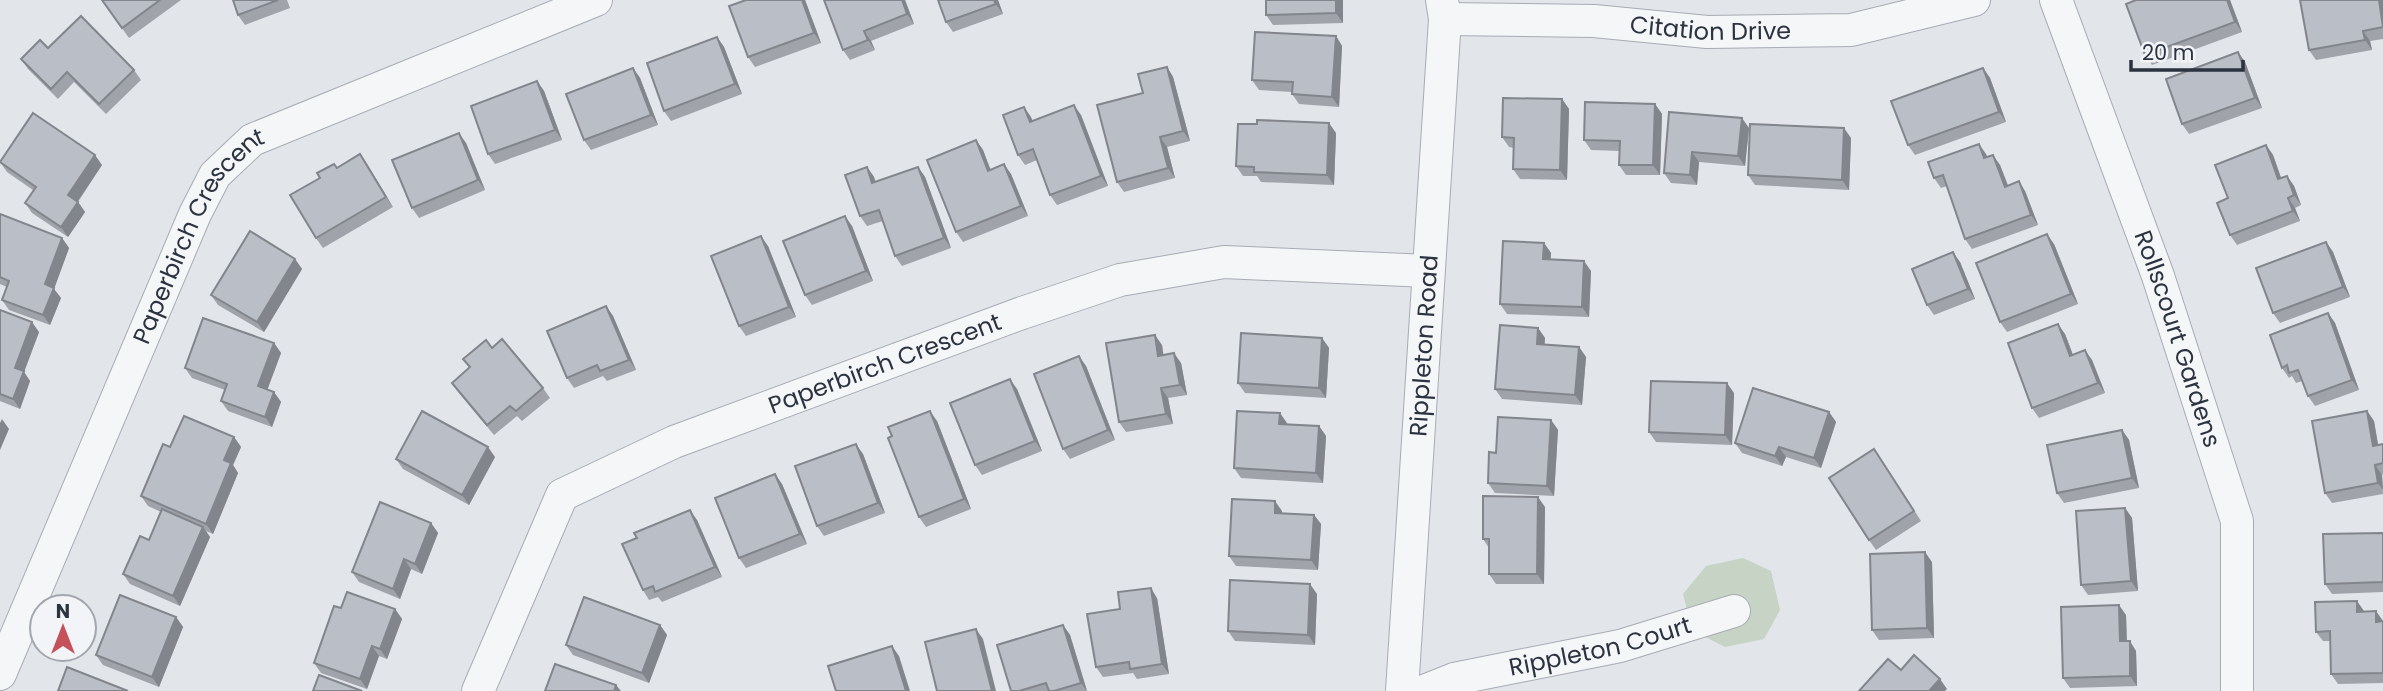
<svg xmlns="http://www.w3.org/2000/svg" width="2383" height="691" font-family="Poppins,sans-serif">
  <rect width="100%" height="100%" fill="#e2e5ea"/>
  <polygon fill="#c7d3c4" points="1743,558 1771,571 1780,610 1764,639 1725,647 1692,630 1683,594 1706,566"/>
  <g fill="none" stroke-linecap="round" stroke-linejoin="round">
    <defs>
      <g id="minor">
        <path id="s1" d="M2056,0L2158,276L2237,521V691"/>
        <path id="s2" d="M1445,19L1594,21L1707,32L1851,30L1974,0"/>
        <path id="s3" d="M0,674L195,214L215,175L252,140L596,0"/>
        <path id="s4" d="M478,691L562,495L674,442L1022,313L1120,280L1224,262L1428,271"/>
        <path id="s5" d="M1402,691L1445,19L1442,0"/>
        <path id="s6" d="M1424,691L1454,679L1620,646L1734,611"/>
      </g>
    </defs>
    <use href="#minor" stroke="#a7acb4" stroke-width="34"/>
    <use href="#minor" stroke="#f5f6f8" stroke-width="32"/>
  </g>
  <g fill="#a0a3aa">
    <polygon points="102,0 181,0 129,38"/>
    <polygon points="233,0 287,0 290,8 245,25 238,15"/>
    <polygon points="805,0 821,43 755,67 748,57"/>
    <polygon points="824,0 905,0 914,24 871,41 875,50 850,60 843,50"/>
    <polygon points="938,0 998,0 1003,14 953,32 946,22"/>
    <polygon points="1343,0 1343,23 1273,25 1266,15"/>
    <polygon points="2230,0 2242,32 2152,65 2145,55"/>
    <polygon points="2383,0 2383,39 2370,41 2372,50 2316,60 2309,50"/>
    <polygon points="1336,36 1342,46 1339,107 1299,104 1292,94 1292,92 1259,90 1252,80"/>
    <polygon points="717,37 724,47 742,94 671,121 664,111"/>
    <polygon points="48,48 134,70 141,80 106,114 74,82 58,99 28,69 21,59"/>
    <polygon points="2238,52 2245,62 2262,108 2189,134 2182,124"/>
    <polygon points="1167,67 1173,77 1190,141 1167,147 1175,178 1124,192 1117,182 1143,93"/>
    <polygon points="633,68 640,78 658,125 591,150 584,140"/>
    <polygon points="1983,68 1990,78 2006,122 1915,155 1908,145"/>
    <polygon points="537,81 544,91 562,140 495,164 488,154"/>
    <polygon points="1562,99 1569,109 1567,180 1520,179 1513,169 1514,148 1509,147 1502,137"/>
    <polygon points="1655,104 1662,114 1660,175 1626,175 1619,165 1620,151 1591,150 1584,140"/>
    <polygon points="1024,107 1033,121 1081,115 1108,186 1057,205 1050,195 1037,160 1025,165 1018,155"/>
    <polygon points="1669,112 1749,128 1745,166 1699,162 1697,185 1671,183 1664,173"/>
    <polygon points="1336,133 1334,185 1261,182 1257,176 1243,176 1236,166"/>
    <polygon points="1851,138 1849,190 1755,185 1748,175"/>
    <polygon points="976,140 983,150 990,170 1011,174 1028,216 963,242 956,232"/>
    <polygon points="466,143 485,190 419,218 412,208"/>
    <polygon points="2266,145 2273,155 2281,178 2287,176 2294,186 2301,205 2295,208 2300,221 2237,245 2230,235 2228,198"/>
    <polygon points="360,154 393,207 323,248 316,238 337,168"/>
    <polygon points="1986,154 1987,157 2000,165 2008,185 2025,191 2038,225 1972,249 1965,239 1947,186 1941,188 1934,178"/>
    <polygon points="0,162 102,165 78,202 85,212 68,237 32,213 25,203 33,190 7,172"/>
    <polygon points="867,167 874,177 875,182 918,167 925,177 951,248 902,266 895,256 883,221 867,226 860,216"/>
    <polygon points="0,214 62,238 69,248 54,289 61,298 50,325 9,310 2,300 7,287 0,284"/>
    <polygon points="852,226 873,281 812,305 805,295"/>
    <polygon points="2326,242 2333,252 2350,297 2280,323 2273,313"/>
    <polygon points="1544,243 1551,253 1550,260 1591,271 1589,317 1507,314 1500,304"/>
    <polygon points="2054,244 2078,304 2007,332 2000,322"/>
    <polygon points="768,246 796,317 746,336 739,326"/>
    <polygon points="295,259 302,269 264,332 218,305 211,295"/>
    <polygon points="1960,262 1975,299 1934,315 1927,305"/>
    <polygon points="606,306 613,316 636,370 607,381 603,376 574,388 567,378"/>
    <polygon points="0,310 39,332 24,372 30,381 20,409 0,401"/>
    <polygon points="2328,313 2335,323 2359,390 2315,406 2308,396 2302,381 2296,383 2292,376 2289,378 2282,368"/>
    <polygon points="1538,328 1545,338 1544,345 1579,347 1586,357 1582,405 1502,399 1495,389"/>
    <polygon points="2065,334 2073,355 2092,360 2105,393 2039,418 2032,408"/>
    <polygon points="1322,338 1329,348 1326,398 1245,393 1238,383"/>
    <polygon points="274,343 281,353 267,390 274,392 281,402 272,427 228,411 221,401 225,390 192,378 185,368"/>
    <polygon points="1162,345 1163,355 1181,363 1187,395 1168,398 1173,424 1126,432 1119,422"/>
    <polygon points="492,348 543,388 550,398 522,421 517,416 494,435 459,393 452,383 470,368 463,359"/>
    <polygon points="1086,366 1115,440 1070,459 1063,449"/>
    <polygon points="1017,389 1042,451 982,475 975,465"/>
    <polygon points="1734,393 1732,445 1656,442 1649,432"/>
    <polygon points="2367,411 2374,421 2378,445 2383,444 2383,474 2382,475 2383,494 2332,503 2325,493"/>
    <polygon points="1829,412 1836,422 1821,468 1786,457 1782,466 1742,453 1735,443"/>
    <polygon points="1551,420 1558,430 1554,496 1495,493 1488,483 1496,453"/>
    <polygon points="937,421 971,509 926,527 919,517 892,436"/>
    <polygon points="1287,423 1287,425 1319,426 1326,436 1323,483 1241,478 1234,468"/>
    <polygon points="2122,430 2129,440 2139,488 2064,503 2057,493"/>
    <polygon points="234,437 241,447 233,465 238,473 213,534 206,531 210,537 180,606 130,584 123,574 149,540 161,512 148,506 141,496 170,447"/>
    <polygon points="863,454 885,513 824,536 817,526"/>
    <polygon points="495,457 469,505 403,469 396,459"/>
    <polygon points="1881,459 1921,521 1876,550 1869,540"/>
    <polygon points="782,484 807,544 746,568 739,558"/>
    <polygon points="1545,507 1544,584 1496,584 1489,574 1489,548 1483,539"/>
    <polygon points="2125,508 2132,518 2138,591 2088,595 2081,585"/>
    <polygon points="1282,511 1282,513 1314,515 1321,524 1318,570 1236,566 1229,556"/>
    <polygon points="697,520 722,577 662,602 658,597 649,600 643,590"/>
    <polygon points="431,523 438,533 422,574 411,569 400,599 359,582 352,572"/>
    <polygon points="2383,533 2383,592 2332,594 2325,584"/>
    <polygon points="1932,562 1934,638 1879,640 1872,630"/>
    <polygon points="1317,594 1315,645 1235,641 1228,631"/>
    <polygon points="1157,598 1169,674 1137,679 1133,673 1103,677 1096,667 1120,609"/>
    <polygon points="341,608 395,609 402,619 387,659 379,656 367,689 321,673 314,663"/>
    <polygon points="2364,611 2383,621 2383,683 2338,684 2331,674 2330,641 2323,641 2316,632"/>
    <polygon points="2126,615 2127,641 2136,651 2137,686 2070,688 2063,678"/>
    <polygon points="176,617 183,627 159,687 103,665 96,655"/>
    <polygon points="660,625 667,635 649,683 573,655 566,645"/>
    <polygon points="1063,625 1070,635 1087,691 1011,691"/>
  </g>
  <g fill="#82858b">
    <polygon points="802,0 805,0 821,43 814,33"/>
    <polygon points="902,0 905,0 914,24 907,14"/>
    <polygon points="994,0 998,0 1003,14 996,4"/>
    <polygon points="1336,0 1343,0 1343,23 1336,13"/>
    <polygon points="2227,0 2230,0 2242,32 2235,22"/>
    <polygon points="2379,0 2383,0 2383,24"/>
    <polygon points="864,31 871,41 875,50 868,40"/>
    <polygon points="2363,31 2370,41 2372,50 2365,40"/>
    <polygon points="1336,36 1342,46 1339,107 1332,97"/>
    <polygon points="717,37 724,47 742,94 735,84"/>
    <polygon points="2238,52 2245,62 2262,108 2255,98"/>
    <polygon points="1167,67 1173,77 1190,141 1183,131"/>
    <polygon points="633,68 640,78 658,125 651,115"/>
    <polygon points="1983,68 1990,78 2006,122 1999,112"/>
    <polygon points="537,81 544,91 562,140 555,130"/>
    <polygon points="1562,99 1569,109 1567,180 1560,170"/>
    <polygon points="1655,104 1662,114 1660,175 1653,165"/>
    <polygon points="1074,105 1081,115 1108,186 1101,176"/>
    <polygon points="1024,107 1031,117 1037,132 1030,122"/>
    <polygon points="1742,118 1749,128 1745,166 1738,156"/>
    <polygon points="1329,123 1336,133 1334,185 1327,175"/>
    <polygon points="1844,128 1851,138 1849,190 1842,180"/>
    <polygon points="459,133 466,143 485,190 478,180"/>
    <polygon points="1160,137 1167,147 1175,178 1168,168"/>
    <polygon points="976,140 983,150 995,181 988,171"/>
    <polygon points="1979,144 1986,154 1991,168 1984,158"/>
    <polygon points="2266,145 2273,155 2285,189 2278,179"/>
    <polygon points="1692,152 1699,162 1697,185 1690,175"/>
    <polygon points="360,154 367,164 393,207 386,197"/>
    <polygon points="95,155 102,165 75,205 68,195"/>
    <polygon points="1993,155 2000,165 2012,197 2005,187"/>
    <polygon points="1004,164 1011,174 1028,216 1021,206"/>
    <polygon points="867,167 874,177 879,193 872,183"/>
    <polygon points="918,167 925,177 951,248 944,238"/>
    <polygon points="2287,176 2294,186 2301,205 2294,195"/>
    <polygon points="2019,181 2025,191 2038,225 2031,215"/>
    <polygon points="2288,198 2295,208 2300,221 2293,211"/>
    <polygon points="78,202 85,212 68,237 61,227"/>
    <polygon points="845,216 852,226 873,281 866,271"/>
    <polygon points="2047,234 2054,244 2078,304 2071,294"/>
    <polygon points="761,236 768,246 796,317 789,307"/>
    <polygon points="62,238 69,248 54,289 61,298 50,325 43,315 45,284"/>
    <polygon points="2326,242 2333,252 2350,297 2343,287"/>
    <polygon points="1544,243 1551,253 1550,269 1543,259"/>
    <polygon points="1953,252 1960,262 1975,299 1968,289"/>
    <polygon points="295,259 302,269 264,332 257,322"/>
    <polygon points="1584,261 1591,271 1589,317 1582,307"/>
    <polygon points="606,306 613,316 636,370 629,360"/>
    <polygon points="2328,313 2335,323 2359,390 2352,380"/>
    <polygon points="32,322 39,332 24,372 30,381 20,409 13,399 15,368"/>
    <polygon points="2058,324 2065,334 2077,366 2070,356"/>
    <polygon points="1538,328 1545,338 1544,354 1537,344"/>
    <polygon points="1155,335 1162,345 1165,366 1158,356"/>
    <polygon points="1322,338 1329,348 1326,398 1319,388"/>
    <polygon points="274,343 281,353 265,396 258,386"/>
    <polygon points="1579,347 1586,357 1582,405 1575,395"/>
    <polygon points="2085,350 2092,360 2105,393 2098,383"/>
    <polygon points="1174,353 1181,363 1187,395 1180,385"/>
    <polygon points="1079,356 1086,366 1115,440 1108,430"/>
    <polygon points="1010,379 1017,389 1042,451 1035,441"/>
    <polygon points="1727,383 1734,393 1732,445 1725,435"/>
    <polygon points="1161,388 1168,398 1173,424 1166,414"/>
    <polygon points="274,392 281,402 272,427 265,417"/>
    <polygon points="930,411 937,421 971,509 964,499"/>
    <polygon points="2367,411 2374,421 2380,456 2373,446"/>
    <polygon points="1829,412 1836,422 1821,468 1814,458"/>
    <polygon points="1280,413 1287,423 1286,434 1279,424"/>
    <polygon points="2,419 9,429 0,450 0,423"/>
    <polygon points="1551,420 1558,430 1554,496 1547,486"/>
    <polygon points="1319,426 1326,436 1323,483 1316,473"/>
    <polygon points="2122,430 2129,440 2139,488 2132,478"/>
    <polygon points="234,437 241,447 233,465 238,473 213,534 206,524 224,460"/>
    <polygon points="856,444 863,454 885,513 878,503"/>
    <polygon points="488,447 495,457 469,505 462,495"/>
    <polygon points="1779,447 1786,457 1782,466 1775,456"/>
    <polygon points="2375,465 2382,475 2383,490 2378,483"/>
    <polygon points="775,474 782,484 807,544 800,534"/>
    <polygon points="1538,497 1545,507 1544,584 1537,574"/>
    <polygon points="1275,501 1282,511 1282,523 1275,513"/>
    <polygon points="2125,508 2132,518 2138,591 2131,581"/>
    <polygon points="690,510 697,520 722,577 715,567"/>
    <polygon points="1314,515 1321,524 1318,570 1311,560"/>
    <polygon points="431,523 438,533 422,574 415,564"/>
    <polygon points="203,527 210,537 180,606 173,596"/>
    <polygon points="1925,552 1932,562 1934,638 1927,628"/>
    <polygon points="404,559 411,569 400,599 393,589"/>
    <polygon points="1310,584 1317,594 1315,645 1308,635"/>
    <polygon points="1151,588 1157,598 1169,674 1162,664"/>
    <polygon points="2357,601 2364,611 2357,612"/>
    <polygon points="2119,605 2126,615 2127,651 2120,641"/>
    <polygon points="395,609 402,619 387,659 380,649"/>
    <polygon points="2376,611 2383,621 2376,622"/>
    <polygon points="176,617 183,627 159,687 152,677"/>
    <polygon points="660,625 667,635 649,683 642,673"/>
    <polygon points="1063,625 1070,635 1087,691 1081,683"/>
    <polygon points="976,629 983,639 996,691 992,691"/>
    <polygon points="2130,641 2136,651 2137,686 2130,676"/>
    <polygon points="372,646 379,656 367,689 360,679"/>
    <polygon points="892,646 899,656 910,691 906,691"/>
    <polygon points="1940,679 1947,689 1945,691 1929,691"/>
    <polygon points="616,685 621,691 614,691"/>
  </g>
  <g fill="#babec6" stroke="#82858b" stroke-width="2">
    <polygon points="102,0 160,0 122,28"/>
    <polygon points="233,0 278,0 238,15"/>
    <polygon points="746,0 802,0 814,33 748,57 729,6"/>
    <polygon points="824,0 902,0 907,14 864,31 868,40 843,50"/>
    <polygon points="938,0 994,0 996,4 946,22"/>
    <polygon points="1266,0 1336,0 1336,13 1266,15"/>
    <polygon points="2136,0 2227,0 2235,22 2145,55 2126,4"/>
    <polygon points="2300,0 2379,0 2383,27 2363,31 2365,40 2309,50"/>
    <polygon points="81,16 134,70 99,104 67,72 51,89 21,59 40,40 48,48"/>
    <polygon points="1255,32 1336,36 1332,97 1292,94 1293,82 1252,80"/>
    <polygon points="717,37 735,84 664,111 647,63"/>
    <polygon points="2238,52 2255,98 2182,124 2166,79"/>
    <polygon points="1167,67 1183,131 1160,137 1168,168 1117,182 1097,105 1143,93 1138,74"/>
    <polygon points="633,68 651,115 584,140 566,94"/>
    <polygon points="1983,68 1999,112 1908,145 1891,101"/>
    <polygon points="537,81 555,130 488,154 471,106"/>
    <polygon points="1503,98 1562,99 1560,170 1513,169 1514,138 1502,137"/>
    <polygon points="1585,102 1655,104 1653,165 1619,165 1620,141 1584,140"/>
    <polygon points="1074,105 1101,176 1050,195 1033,149 1018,155 1003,115 1024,107 1030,122"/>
    <polygon points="1669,112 1742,118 1738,156 1692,152 1690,175 1664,173"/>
    <polygon points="33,113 95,155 68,195 78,202 61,227 25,203 36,187 0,162"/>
    <polygon points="1257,120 1329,123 1327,175 1254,172 1254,167 1236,166 1238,124 1257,124"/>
    <polygon points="1750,124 1844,128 1842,180 1748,175"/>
    <polygon points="459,133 478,180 412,208 392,160"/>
    <polygon points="976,140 988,171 1004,164 1021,206 956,232 927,160"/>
    <polygon points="1979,144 1984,158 1993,155 2005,187 2019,181 2031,215 1965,239 1943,175 1934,178 1928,162"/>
    <polygon points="2266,145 2278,179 2287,176 2294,195 2288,198 2293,211 2230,235 2217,203 2228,198 2215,165"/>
    <polygon points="360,154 386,197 316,238 290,195 320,178 317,173 334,164 337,168"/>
    <polygon points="867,167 872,183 918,167 944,238 895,256 879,210 860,216 845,175"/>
    <polygon points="0,214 62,238 45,284 54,288 43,315 2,300 9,281 0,277"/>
    <polygon points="845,216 866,271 805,295 783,241"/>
    <polygon points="250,231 295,259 257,322 211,295"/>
    <polygon points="2047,234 2071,294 2000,322 1976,263"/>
    <polygon points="761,236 789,307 739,326 711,256"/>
    <polygon points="1503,241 1544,243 1543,259 1584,261 1582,307 1500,304"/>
    <polygon points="2326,242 2343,287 2273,313 2256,268"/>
    <polygon points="1953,252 1968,289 1927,305 1912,269"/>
    <polygon points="606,306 629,360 600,371 597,365 567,378 547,331"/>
    <polygon points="0,310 32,322 15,368 24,371 13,399 0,394"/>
    <polygon points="2328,313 2352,380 2308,396 2298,370 2289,373 2287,365 2282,368 2270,335"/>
    <polygon points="203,318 274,343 258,386 274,392 265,417 221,401 227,384 185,368"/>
    <polygon points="2058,324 2070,356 2085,350 2098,383 2032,408 2008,343"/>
    <polygon points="1500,325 1538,328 1537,344 1579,347 1575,395 1495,389"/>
    <polygon points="1241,333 1322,338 1319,388 1238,383"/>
    <polygon points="1155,335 1158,356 1174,353 1180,385 1161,388 1166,414 1119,422 1106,343"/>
    <polygon points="502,339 543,388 516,411 510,406 487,425 452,383 470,367 463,359 486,340 492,348"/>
    <polygon points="1079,356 1108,430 1063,449 1034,374"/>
    <polygon points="1010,379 1035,441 975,465 950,403"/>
    <polygon points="1651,381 1727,383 1725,435 1649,432"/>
    <polygon points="1753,388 1829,412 1814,458 1779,447 1775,456 1735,443"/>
    <polygon points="422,411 488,447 462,495 396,459"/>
    <polygon points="930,411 964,499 919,517 888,438 892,436 888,427"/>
    <polygon points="1237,411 1280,413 1279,424 1319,426 1316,473 1234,468"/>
    <polygon points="2367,411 2373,446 2383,444 2383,463 2375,465 2378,483 2325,493 2312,421"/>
    <polygon points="184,416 234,437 224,460 231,463 206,524 141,496 163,444 170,447"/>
    <polygon points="1498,417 1551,420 1547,486 1488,483 1489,452 1496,453"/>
    <polygon points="2122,430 2132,478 2057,493 2047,445"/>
    <polygon points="856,444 878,503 817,526 795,466"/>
    <polygon points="1874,449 1914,511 1869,540 1829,478"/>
    <polygon points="775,474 800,534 739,558 715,498"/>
    <polygon points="1483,496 1538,497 1537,574 1489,574 1489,539 1483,539"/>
    <polygon points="1232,499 1275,501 1275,513 1314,515 1311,560 1229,556"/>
    <polygon points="380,502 431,523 415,564 404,559 393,589 352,572"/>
    <polygon points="2125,508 2131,581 2081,585 2076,511"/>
    <polygon points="162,509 203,527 173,596 123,574 140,536 149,540"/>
    <polygon points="690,510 715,567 655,592 653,586 643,590 622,544 637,538 634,533"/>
    <polygon points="2383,533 2383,582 2325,584 2323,534"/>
    <polygon points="1925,552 1927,628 1872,630 1870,554"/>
    <polygon points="1230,580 1310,584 1308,635 1228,631"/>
    <polygon points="1151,588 1162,664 1130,669 1129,662 1096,667 1087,614 1120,609 1118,592"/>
    <polygon points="347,592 395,609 380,649 372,646 360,679 314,663 334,606 341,608"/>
    <polygon points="120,595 176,617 152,677 96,655"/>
    <polygon points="584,597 660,625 642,673 566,645"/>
    <polygon points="2357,601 2357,612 2376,611 2376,622 2383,621 2383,673 2331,674 2330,631 2316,632 2315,602"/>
    <polygon points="2119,605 2120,641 2130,641 2130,676 2063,678 2061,607"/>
    <polygon points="1063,625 1081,683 1054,691 1049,691 1046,683 1019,691 1011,691 997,645"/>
    <polygon points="976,629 992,691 937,691 925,642"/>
    <polygon points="892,646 906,691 836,691 828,666"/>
    <polygon points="1914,655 1940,679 1929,691 1859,691 1888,659 1901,670"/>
    <polygon points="555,664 616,685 614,691 545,691"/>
    <polygon points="67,667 128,691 58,691"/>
    <polygon points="319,675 362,691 313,691"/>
  </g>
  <g text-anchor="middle" stroke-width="5" stroke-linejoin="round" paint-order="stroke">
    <g font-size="24" fill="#2b3240" stroke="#f2f4f7">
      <text dy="8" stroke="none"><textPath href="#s2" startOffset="266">Citation Drive</textPath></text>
      <text dy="8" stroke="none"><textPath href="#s3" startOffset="483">Paperbirch Crescent</textPath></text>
      <text dy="8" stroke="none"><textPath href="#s1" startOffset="360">Rollscourt Gardens</textPath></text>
      <text dy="8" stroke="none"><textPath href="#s5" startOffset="346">Rippleton Road</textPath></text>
      <text dy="8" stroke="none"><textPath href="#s4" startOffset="562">Paperbirch Crescent</textPath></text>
      <text dy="8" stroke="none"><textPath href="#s6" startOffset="182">Rippleton Court</textPath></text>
    </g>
  </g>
  <g transform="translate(63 628)"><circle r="33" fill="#f2f4f7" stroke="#a2a6ae" stroke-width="2"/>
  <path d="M0-5L12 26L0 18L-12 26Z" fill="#c5515b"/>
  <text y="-10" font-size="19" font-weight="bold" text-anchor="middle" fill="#2b3240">N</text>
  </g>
  <path d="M2131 60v10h112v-10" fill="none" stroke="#2b3240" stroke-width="3.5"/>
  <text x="2142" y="60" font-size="21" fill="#2b3240" stroke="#f2f4f7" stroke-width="5" paint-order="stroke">20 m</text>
</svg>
